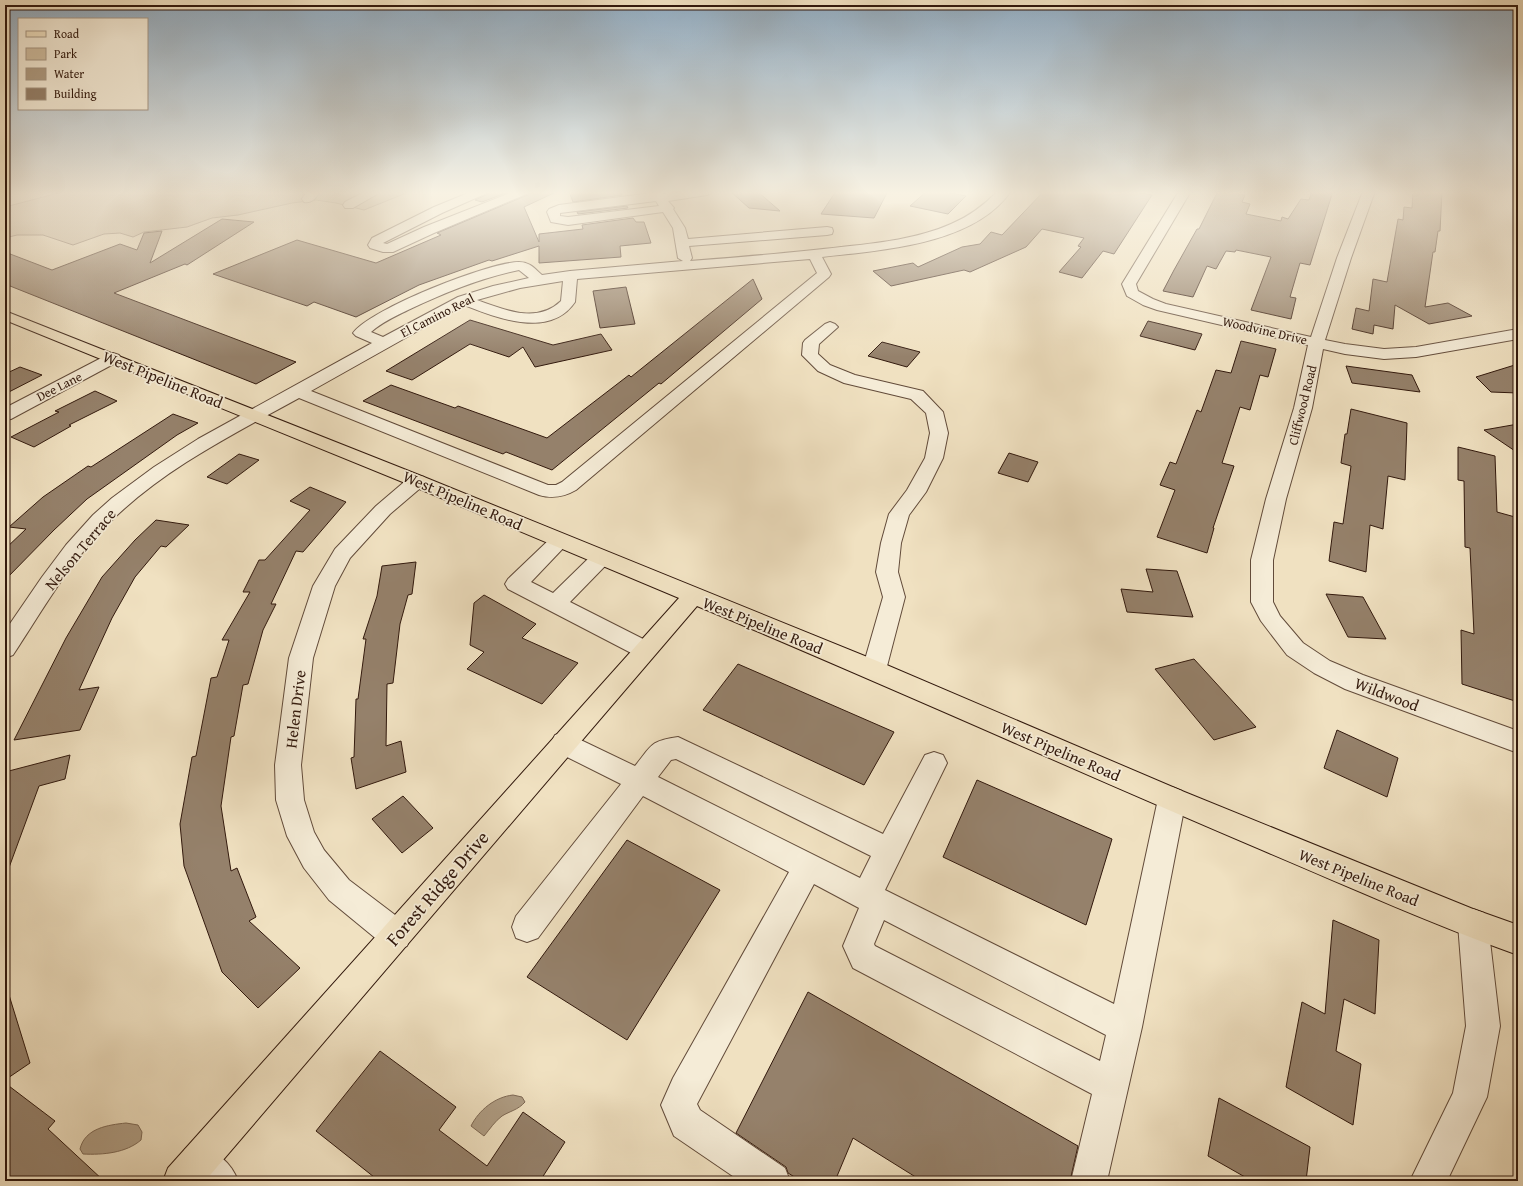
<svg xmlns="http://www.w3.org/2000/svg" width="1523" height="1186" font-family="'Gentium Book Plus',serif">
  <rect width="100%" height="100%" fill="#f0e1c1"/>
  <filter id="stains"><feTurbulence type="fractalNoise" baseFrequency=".005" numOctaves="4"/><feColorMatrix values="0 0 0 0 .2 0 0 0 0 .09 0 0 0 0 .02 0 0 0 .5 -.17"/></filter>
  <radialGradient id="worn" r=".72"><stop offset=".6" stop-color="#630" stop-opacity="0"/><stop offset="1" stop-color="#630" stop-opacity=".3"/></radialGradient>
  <polygon fill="#d0bfa2" stroke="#816c58" points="66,191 411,191 364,210 336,203 316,200 292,203 238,215 212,218 187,227 144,232 133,237 120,233 104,234 73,245 43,235 17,235 5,238 5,207"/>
  <g fill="#af9d84" stroke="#7d6854">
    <path d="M513,1095L522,1097L525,1102C518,1110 510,1111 502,1116C495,1121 490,1129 484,1136L471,1126C479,1110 495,1097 513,1095Z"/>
    <path d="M126,1123L138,1125L142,1132L141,1140C126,1153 103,1155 83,1154L80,1149C85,1128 108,1125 126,1123Z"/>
  </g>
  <g fill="#95816b" stroke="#32190d">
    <polygon points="490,191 511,191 482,202 475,200 488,194"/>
    <polygon points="532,191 558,191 524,207 539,242 539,234 583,229 582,225 633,218 636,222 644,222 651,243 620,246 621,257 539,263 539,246 492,261 489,260 419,285 356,317 314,302 307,306 213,274 297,240 376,263 441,235 437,233 530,194"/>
    <polygon points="569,191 620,191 622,195 573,202"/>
    <polygon points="730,191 757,191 780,211 749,208"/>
    <polygon points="836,191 888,191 874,218 821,214"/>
    <polygon points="927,191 941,191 966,196 948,214 910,206"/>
    <polygon points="1044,191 1131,191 1152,195 1114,254 1103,251 1082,278 1059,272 1081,247 1078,246 1084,238 1042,229 1026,247 970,272 964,270 891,286 873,271 913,263 918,267 962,247 980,244 991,232 1002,235"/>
    <polygon points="1218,191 1239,191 1238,194 1245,195 1242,202 1250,204 1246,214 1281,221 1282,217 1288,219 1301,199 1309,200 1312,191 1333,191 1310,265 1300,263 1290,297 1296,298 1291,319 1251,310 1271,257 1236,250 1235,252 1226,251 1216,269 1207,266 1193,297 1163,291 1174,270 1197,229 1199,229"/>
    <polygon points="1413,191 1442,191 1440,231 1438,231 1435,252 1433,252 1425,307 1448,303 1472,316 1429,324 1395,305 1393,329 1374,325 1373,334 1352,329 1356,308 1369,311 1373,279 1387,282 1398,219 1403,220 1404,207 1412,208"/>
    <polygon points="627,206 628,208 578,214 577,212"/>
    <polygon points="222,219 254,222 187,265 185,264 114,293 296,362 256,384 5,284 5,252 52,270 120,244 137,250 144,233 162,231 150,263"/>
    <polygon points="753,279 762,299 661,384 659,383 552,470 506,452 503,454 363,401 391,385 455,408 458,406 547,438 629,375 631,377"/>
    <polygon points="626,287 635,324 600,328 593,291"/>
    <polygon points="470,320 553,345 601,334 612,350 535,367 523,347 509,357 470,344 412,380 386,371"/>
    <polygon points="1148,321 1202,334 1195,350 1140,336"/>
    <polygon points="1241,341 1276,349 1268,377 1260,375 1250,410 1240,407 1222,463 1234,466 1213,528 1214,528 1207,553 1157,537 1175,490 1160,485 1170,462 1176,464 1197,410 1201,412 1216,370 1231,373"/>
    <polygon points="882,342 920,352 907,367 868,356"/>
    <polygon points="1518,364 1518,393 1491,392 1476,377"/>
    <polygon points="1346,366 1412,375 1420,392 1352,383"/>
    <polygon points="20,367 42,375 5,394 5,374"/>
    <polygon points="95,391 117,401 69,425 71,426 34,447 11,437 59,412 55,411"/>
    <polygon points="1351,409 1407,423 1405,480 1388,476 1383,529 1370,525 1366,572 1329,561 1334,522 1343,524 1351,466 1341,463 1345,434 1347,434"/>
    <polygon points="173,414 198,423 177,435 87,499 54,530 5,580 5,549 26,529 9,527 43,497 88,466 91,467"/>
    <polygon points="1518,424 1518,453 1484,430"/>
    <polygon points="1458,447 1495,456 1497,512 1515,517 1518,562 1514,561 1518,601 1518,628 1514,627 1518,676 1518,702 1462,684 1461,630 1474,634 1470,548 1465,547 1464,481 1458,480"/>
    <polygon points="1009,453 1038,462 1028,482 998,473"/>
    <polygon points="239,454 259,460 227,484 207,477"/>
    <polygon points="310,487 346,502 303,552 296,551 271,604 276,604 263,630 248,684 243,685 234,736 231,737 221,806 231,871 237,868 256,917 249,921 300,968 258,1008 222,972 184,866 180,824 192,757 196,756 211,678 217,677 229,640 222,640 250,592 243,592 259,560 265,560 310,510 290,501"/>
    <polygon points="156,520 189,525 166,547 161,546 135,577 112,618 79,690 99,687 80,730 14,740 66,638 102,577 135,540"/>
    <polygon points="416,562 412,594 408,595 400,624 393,683 387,684 386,746 401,741 406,772 356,789 351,758 354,757 356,699 358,699 366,639 363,639 377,596 382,566"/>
    <polygon points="1146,569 1177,571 1193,617 1127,612 1121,589 1153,592"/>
    <polygon points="1326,594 1363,597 1386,639 1348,637"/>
    <polygon points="484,595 536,624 522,638 578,663 542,704 467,669 484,652 470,645 474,603"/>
    <polygon points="1194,659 1256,727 1214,740 1155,669"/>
    <polygon points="738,664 894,732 864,785 703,710"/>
    <polygon points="1337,730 1398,758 1387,797 1324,768"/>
    <polygon points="70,755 65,779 39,786 7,873 5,873 5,772"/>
    <polygon points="977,780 1112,839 1086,925 943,857"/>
    <polygon points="403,796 433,828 402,853 372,819"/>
    <polygon points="627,840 720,890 627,1040 527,977"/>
    <polygon points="1333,920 1379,940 1375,1014 1344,999 1336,1051 1361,1064 1353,1125 1286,1087 1302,1002 1325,1014"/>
    <polygon points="808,992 1078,1146 1070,1181 922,1181 853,1138 835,1181 801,1181 788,1173 786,1167 736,1133"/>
    <polygon points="9,995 30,1063 5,1080 5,996"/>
    <polygon points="380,1051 456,1107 439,1130 487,1166 523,1112 565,1142 540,1181 379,1181 316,1131"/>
    <polygon points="5,1083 55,1121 48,1129 104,1181 5,1181"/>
    <polygon points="1219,1098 1310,1147 1306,1181 1252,1181 1208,1156"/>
  </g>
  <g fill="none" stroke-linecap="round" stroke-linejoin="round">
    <defs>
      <g id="minor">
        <path d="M307,191H321C316,197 312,204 304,202L302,199Z"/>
        <polygon points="366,191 381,191 379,193 353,208 345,208 343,205 345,202"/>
        <polygon points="473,191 489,191 487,193 442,213 383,243 387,244 424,227 515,191 531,191 529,193 434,233 393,252 383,252 370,248 368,245 372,238 434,207"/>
        <path d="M684,191H713L711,193L707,195L668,201L674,208L673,209L685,228L688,239L827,227L832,228L833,231L832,234L827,235L689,246L692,258L690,261C740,257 791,253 841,247C878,243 917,239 951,224C970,216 984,205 998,191H1011C974,245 882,250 822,257L831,274L829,277L576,490C564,497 553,499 539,495L299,398C232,435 161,470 107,525C69,563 42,611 13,655L5,658V631L42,577L66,545L93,515L112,498L154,467L198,439L372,343L356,336L353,333C370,309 489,262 519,262C530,262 535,269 542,275L570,271L683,261L678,258L673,228L663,212L568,225L551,222L547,212L549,209L559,205L659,192L664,194ZM656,201L659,206L568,217L560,216V213ZM810,259L817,273L562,482L556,485H548L311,391L464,305C497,318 550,339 575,302L577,279ZM519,270L529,278L493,286L458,297L383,337L371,332C382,322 396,316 408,310C444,293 480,278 519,270ZM563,281L561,301C537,324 505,310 477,300L520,288Z"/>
        <polygon points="1179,191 1191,191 1136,284 1138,291 1153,299 1166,304 1311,337 1337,258 1363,191 1375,191 1351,258 1325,340 1345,344 1384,349 1416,347 1518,329 1518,339 1416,357 1384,359 1345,354 1323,349 1312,408 1286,499 1273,560 1273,602 1280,616 1303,643 1330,661 1363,675 1518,731 1518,753 1345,689 1314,673 1287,655 1261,621 1251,602 1251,560 1266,499 1294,408 1308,345 1157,310 1143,305 1127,296 1122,284"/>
        <polygon points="830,322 835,324 838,327 819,344 818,354 830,365 855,375 923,391 943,412 948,433 943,458 926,492 909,515 901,543 898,572 905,597 886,670 882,677 874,679 866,677 862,670 883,597 876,572 881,543 889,514 907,490 925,458 930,433 926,413 911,399 844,383 818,371 802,355 803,343 805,340 825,324"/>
        <polygon points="113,353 119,355 121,358 119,361 11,419 5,420 5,408 107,355"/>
        <polygon points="417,475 424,477 427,481 424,485 390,514 350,558 335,586 313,658 301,765 304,800 314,832 324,850 349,880 407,924 411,935 407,946 396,950 385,946 329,900 304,868 287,836 276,800 275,765 289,658 313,586 335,549 376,506 410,477"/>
        <polygon points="560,534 567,536 570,541 531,582 553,593 594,553 601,551 608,553 612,558 608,563 570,602 653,644 657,650 653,656 645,659 637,656 508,589 505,584 508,579 553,536"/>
        <path d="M564,732L635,766C652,745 650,741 678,737L883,834L925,755L934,752L943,755L947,763L885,890L1114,1004L1158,799L1162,791L1172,787L1182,791L1186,799L1142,1027L1107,1181H1071L1092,1094L853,968L843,946L859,908L814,884L697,1104L700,1110L785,1168L790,1181H740L674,1136L661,1105L673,1078L789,872L643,796L538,938L527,942L516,938L512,927L516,916L621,784L555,751L551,743L555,735ZM676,759L871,856L860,878L658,777L671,760ZM884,920L1106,1035L1100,1061L875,946L874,944Z"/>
        <polygon points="1473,909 1484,913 1488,924 1500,1026 1487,1097 1447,1181 1410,1181 1453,1093 1466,1026 1458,924 1462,913"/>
        <path d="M198,1144C217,1152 231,1162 238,1181H192L185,1175L180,1162L185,1149Z"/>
      </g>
      <path id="major" d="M5,311L424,477L882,663L1182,791L1473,909L1518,925V955C1434,925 1352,888 1269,853C1078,772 889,686 697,606L205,1181H163L168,1168L679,598L410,485L5,320Z"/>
    </defs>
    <use href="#minor" stroke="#624b3a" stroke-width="2"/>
    <use href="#major" stroke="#32190d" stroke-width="2"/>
    <use href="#minor" fill="#f5ecd7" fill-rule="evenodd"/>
    <use href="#major" fill="#f0e1c1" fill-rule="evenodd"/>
  </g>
  <linearGradient id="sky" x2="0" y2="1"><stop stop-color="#91abc0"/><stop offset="0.54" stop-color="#f8f2e3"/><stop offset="1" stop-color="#f8f2e3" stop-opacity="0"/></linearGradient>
  <rect width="1523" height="357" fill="url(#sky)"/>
  <g text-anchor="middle" stroke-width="3.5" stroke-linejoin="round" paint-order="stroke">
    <g font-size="13" fill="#32190d" stroke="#f5ecd7">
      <text transform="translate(437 315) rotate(-27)" y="5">El Camino Real</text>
      <text transform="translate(1265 330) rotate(13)" y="5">Woodvine Drive</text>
      <text transform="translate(59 386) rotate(-27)" y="5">Dee Lane</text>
      <text transform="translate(1302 405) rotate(-76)" y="5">Cliffwood Road</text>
    </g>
    <g font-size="16" fill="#32190d" stroke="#f5ecd7">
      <text transform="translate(163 379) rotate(22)" y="6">West Pipeline Road</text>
      <text transform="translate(463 500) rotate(23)" y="6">West Pipeline Road</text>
      <text transform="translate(80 549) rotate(-50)" y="6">Nelson Terrace</text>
      <text transform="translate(763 625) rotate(22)" y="6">West Pipeline Road</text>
      <text transform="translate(1387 694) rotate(21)" y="6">Wildwood</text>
      <text transform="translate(295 709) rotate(-83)" y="6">Helen Drive</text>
      <text transform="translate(1061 751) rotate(23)" y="6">West Pipeline Road</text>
      <text transform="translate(1359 877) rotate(22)" y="6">West Pipeline Road</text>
    </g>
    <g font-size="19" fill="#32190d" stroke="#f5ecd7">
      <text transform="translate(437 888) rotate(-49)" y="7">Forest Ridge Drive</text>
    </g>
  </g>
  <rect width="1523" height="1186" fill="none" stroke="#f0e1c1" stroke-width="20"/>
  <rect x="6" y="6" width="1511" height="1174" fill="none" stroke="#32190d" stroke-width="2"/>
  <rect x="10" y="10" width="1503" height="1166" fill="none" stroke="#32190d"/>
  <rect x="18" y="18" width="130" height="92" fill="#f5ecd7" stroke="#a79886"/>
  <rect x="26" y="31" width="20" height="6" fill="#f0e1c1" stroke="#a79886"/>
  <text x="54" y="38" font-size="12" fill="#32190d">Road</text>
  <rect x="26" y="48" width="20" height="12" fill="#d0bfa2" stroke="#a79886"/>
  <text x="54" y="58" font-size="12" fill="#32190d">Park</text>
  <rect x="26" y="68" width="20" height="12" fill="#af9d84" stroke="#a79886"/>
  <text x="54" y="78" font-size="12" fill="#32190d">Water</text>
  <rect x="26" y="88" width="20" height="12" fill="#95816b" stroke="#a79886"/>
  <text x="54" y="98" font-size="12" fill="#32190d">Building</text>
  <rect width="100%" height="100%" filter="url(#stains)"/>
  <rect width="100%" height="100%" fill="url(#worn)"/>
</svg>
